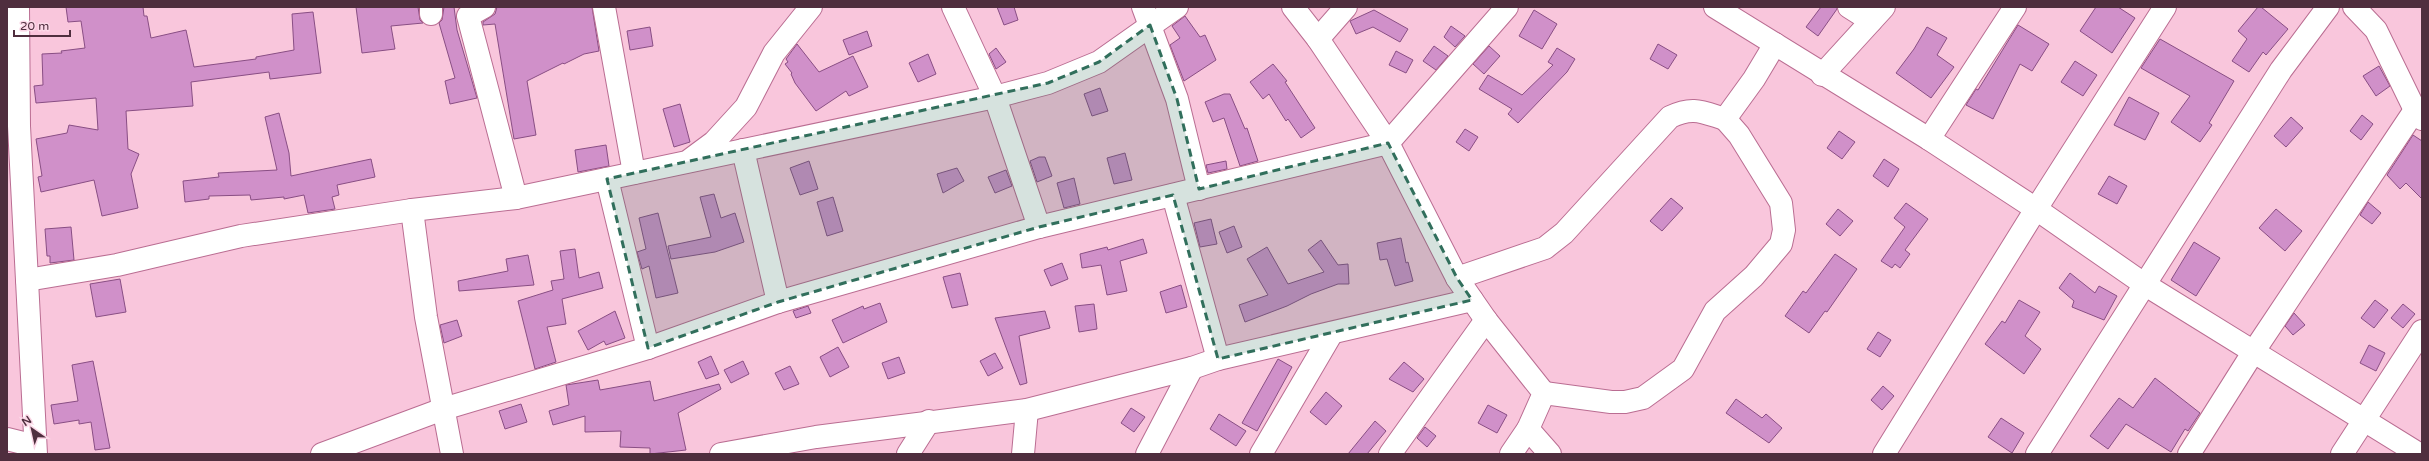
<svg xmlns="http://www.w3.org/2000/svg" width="2429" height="461" font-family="'Varela Round',sans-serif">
  <rect width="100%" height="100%" fill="#f9c6dc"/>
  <g fill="#d090c9" stroke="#894e84">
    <polygon points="66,7 143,7 144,16 147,16 151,38 186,30 194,67 256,59 256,57 294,50 292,14 313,12 321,73 270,79 269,72 191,82 193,106 126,111 128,149 139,154 131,174 138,208 102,216 94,180 41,192 38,177 42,176 36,139 67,133 69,125 98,130 96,98 36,103 34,86 43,85 42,54 62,53 61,51 85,48 81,21 68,22"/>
    <polygon points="356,7 418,7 420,20 423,23 391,26 395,49 362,53"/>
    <polygon points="444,7 454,7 457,30 477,98 450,104 445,81 455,78 439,23 442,20"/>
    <polygon points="497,7 592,7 599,51 584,54 564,64 563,63 527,81 536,135 514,139 495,24 483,25 483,22 495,14"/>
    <polygon points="997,7 1014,7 1018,20 1004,25"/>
    <polygon points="1821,7 1837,7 1837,9 1818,36 1806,27"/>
    <polygon points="2096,7 2118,7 2135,18 2112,53 2080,31"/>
    <polygon points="2258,7 2261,7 2288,29 2266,55 2263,52 2249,72 2232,61 2247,39 2238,31"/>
    <polygon points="1374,10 1408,29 1400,42 1373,27 1356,34 1350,21"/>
    <polygon points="1534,10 1557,24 1542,49 1519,36"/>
    <polygon points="1185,16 1200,37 1205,35 1216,60 1184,81 1170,45 1180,38 1172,26"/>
    <polygon points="2018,25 2049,44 2032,71 2020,64 1993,119 1966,105 1976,89 1978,90"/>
    <polygon points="1451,26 1465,36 1455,47 1444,37"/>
    <polygon points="650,27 653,46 630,50 627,31"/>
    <polygon points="1927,27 1947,38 1937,55 1954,67 1931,98 1896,73 1914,49"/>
    <polygon points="867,31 872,46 849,55 843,40"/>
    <polygon points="2160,39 2234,81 2209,123 2212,125 2200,142 2171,122 2190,96 2141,68"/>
    <polygon points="797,44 819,72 853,56 868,87 849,96 846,91 816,111 795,83 791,74 792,73 785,64 788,62 786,59"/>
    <polygon points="1658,44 1677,55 1668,69 1650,59"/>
    <polygon points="1434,46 1448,56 1436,70 1423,61"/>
    <polygon points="1489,46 1500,56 1484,74 1473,64"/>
    <polygon points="996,48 1006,62 996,69 989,54"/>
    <polygon points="1557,48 1575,59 1567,72 1518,123 1508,114 1512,109 1479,89 1488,75 1522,95 1553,65 1548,62"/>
    <polygon points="1396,51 1413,60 1406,73 1389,65"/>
    <polygon points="928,54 936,74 918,82 909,63"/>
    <polygon points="2075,61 2097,75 2083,96 2061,82"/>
    <polygon points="1273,64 1287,81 1285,82 1315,128 1301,138 1288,119 1286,121 1269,94 1263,99 1250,82"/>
    <polygon points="2379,66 2390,86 2376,96 2363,76"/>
    <polygon points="1100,88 1108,111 1092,116 1084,94"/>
    <polygon points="1224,94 1230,94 1245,129 1247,128 1258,161 1240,166 1224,118 1213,122 1205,102"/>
    <polygon points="2129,97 2159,113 2145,140 2114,125"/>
    <polygon points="680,104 690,142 674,147 663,109"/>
    <polygon points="279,113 289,153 291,176 371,159 375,177 337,185 339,195 332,197 335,209 308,213 304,195 284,199 284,197 251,200 250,195 209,196 209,199 185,202 183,181 219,177 218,173 277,170 265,117"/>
    <polygon points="2362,115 2373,124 2361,140 2350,131"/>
    <polygon points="2291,117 2303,128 2286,147 2274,136"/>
    <polygon points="1465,129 1478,137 1469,151 1456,142"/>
    <polygon points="1839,131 1855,142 1842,159 1827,148"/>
    <polygon points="2413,135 2422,141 2422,199 2406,183 2400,189 2387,175"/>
    <polygon points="606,145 609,166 578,172 575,150"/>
    <polygon points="1125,153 1132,180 1114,184 1107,158"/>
    <polygon points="1039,157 1045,157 1052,176 1037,182 1030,161"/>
    <polygon points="1884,159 1899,169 1888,187 1873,176"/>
    <polygon points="809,161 818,189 800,195 790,168"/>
    <polygon points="1226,161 1227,169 1208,173 1206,165"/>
    <polygon points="957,168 964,181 943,193 937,174"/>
    <polygon points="1006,170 1012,186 995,193 988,177"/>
    <polygon points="2109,176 2127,186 2117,204 2098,194"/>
    <polygon points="1074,178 1080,204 1064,208 1057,183"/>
    <polygon points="714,194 721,218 735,213 744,242 715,252 671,259 668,246 711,237 700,197"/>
    <polygon points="833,197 843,231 827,236 817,202"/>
    <polygon points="1671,198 1683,208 1662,231 1650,221"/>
    <polygon points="2368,202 2381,213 2372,224 2360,215"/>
    <polygon points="1906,203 1928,219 1905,250 1910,254 1900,268 1895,264 1892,268 1881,261 1905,227 1894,218"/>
    <polygon points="1838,209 1853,221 1840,236 1826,224"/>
    <polygon points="2276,209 2302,231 2285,251 2259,228"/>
    <polygon points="658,213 678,293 656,298 649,266 642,269 637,252 646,249 639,218"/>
    <polygon points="1211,219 1217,244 1200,247 1194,223"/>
    <polygon points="1234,226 1242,247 1227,253 1219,232"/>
    <polygon points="71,227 74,260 50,263 50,256 47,256 45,229"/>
    <polygon points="1401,238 1406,263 1408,262 1413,281 1395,286 1387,259 1380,260 1377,243"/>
    <polygon points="1143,239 1147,253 1120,261 1127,291 1107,295 1101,265 1082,268 1080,254 1107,247 1108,250"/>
    <polygon points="1321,240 1338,265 1348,264 1349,284 1338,284 1311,294 1287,306 1245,322 1239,305 1268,295 1247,259 1267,247 1288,284 1324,272 1308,250"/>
    <polygon points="2194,242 2220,258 2196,296 2171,280"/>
    <polygon points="575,249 579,278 599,272 603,288 562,299 566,324 547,327 556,362 535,369 518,301 553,290 551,281 564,279 560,251"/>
    <polygon points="1835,254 1857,269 1827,312 1825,311 1809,333 1785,316 1803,291 1806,293"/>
    <polygon points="528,255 534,285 459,291 458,281 508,271 506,259"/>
    <polygon points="1062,263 1068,279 1051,286 1044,270"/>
    <polygon points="960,273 968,305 952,308 943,277"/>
    <polygon points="2070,273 2095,293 2099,286 2117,296 2104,320 2072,307 2074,301 2059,288"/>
    <polygon points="120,279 126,312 96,317 90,284"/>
    <polygon points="1181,285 1187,307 1166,313 1160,292"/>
    <polygon points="2019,300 2040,312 2025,336 2041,349 2024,374 1985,344 2002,321 2005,323"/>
    <polygon points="2375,300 2388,310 2374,328 2361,318"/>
    <polygon points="880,303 887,322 843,343 832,320 863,306 864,309"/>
    <polygon points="1094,304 1097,329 1079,332 1075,306"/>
    <polygon points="2403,304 2415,314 2403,328 2391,318"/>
    <polygon points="808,306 811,313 796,318 793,311"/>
    <polygon points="615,311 625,338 606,345 604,341 588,350 578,331"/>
    <polygon points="1045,311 1050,328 1019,336 1027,383 1020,385 995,318"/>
    <polygon points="2294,313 2305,325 2293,335 2285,326"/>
    <polygon points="457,320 462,336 444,343 440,325"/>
    <polygon points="1878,332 1891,340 1880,357 1867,349"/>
    <polygon points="2369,345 2385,353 2376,371 2360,363"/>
    <polygon points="838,347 849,367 830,377 820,357"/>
    <polygon points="995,353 1003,368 988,376 980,361"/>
    <polygon points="711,356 719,374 706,379 698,362"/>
    <polygon points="899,357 905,373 888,379 882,363"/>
    <polygon points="1278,359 1292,367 1257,431 1242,423"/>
    <polygon points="93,361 110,448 95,450 91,422 79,424 79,420 54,424 51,405 78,401 72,365"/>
    <polygon points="743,361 749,374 731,383 724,370"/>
    <polygon points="1404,362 1424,379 1413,392 1389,379"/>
    <polygon points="790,366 799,384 784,390 775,373"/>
    <polygon points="2155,378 2200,413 2188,431 2185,429 2171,452 2126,424 2108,449 2090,436 2119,398 2133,408"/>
    <polygon points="598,380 600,390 650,381 654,401 719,384 721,389 678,413 686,450 650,454 650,448 620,447 621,431 585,432 585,416 553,425 549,411 569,405 566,385"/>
    <polygon points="1883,386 1894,396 1882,410 1871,400"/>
    <polygon points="1326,392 1342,406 1326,425 1310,412"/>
    <polygon points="1736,399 1762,418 1766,414 1782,428 1769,443 1726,413"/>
    <polygon points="521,404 527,422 505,429 499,411"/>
    <polygon points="1488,405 1507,415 1497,433 1478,423"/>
    <polygon points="1131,408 1145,417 1134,432 1121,423"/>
    <polygon points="1219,414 1246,431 1236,446 1210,429"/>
    <polygon points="2001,418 2024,433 2012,453 1988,437"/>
    <polygon points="1375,421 1386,431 1367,454 1348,454"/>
    <polygon points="1425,427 1436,436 1427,447 1417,438"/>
  </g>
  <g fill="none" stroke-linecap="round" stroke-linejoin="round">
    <defs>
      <g id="minor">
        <polyline points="18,7 19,126 36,454"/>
        <polyline points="431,7 431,14"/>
        <polyline points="484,7 468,16 516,198"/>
        <polyline points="604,7 634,173"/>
        <polyline points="953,7 995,97 1039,227"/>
        <polyline points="1143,7 1177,99 1199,189"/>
        <polyline points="1293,7 1318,39 1388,143 1457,278 1486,320 1544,393 1528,429 1550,454"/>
        <polyline points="1715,7 1929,139 2036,209 2144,284 2419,454"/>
        <polyline points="1849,7 1871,21"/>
        <polyline points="2354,7 2376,30 2415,110 2422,119"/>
        <polyline points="1318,39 1346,7"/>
        <polyline points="1822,75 1884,7"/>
        <polyline points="1929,139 2015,7"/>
        <polyline points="743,150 778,302"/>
        <polyline points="691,159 714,142 746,107 774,53 811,7"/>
        <polyline points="607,179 648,348"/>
        <polyline points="1173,195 1218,359"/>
        <polyline points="412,210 426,317 452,454"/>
        <path d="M1457,278L1545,248L1564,233L1670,117C1693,106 1702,112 1725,119"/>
        <polyline points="27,280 117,265 241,236 412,210 516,198 995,97 1048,83 1099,62 1177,7"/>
        <polyline points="1544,393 1611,402 1625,402 1643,398 1683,369 1715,311 1754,276 1781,244 1784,230 1781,203 1739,135 1725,119 1754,79 1775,44"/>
        <polyline points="7,439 35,446"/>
        <polyline points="322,454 443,409 648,348 778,302 1039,227 1388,143 1507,7"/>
        <polyline points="721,454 816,437 1027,410 1192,368 1218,359 1472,300"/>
        <polyline points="908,454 929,421"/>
        <polyline points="1023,454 1027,410"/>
        <polyline points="1147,454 1192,368"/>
        <polyline points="1261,454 1332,333"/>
        <polyline points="1390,454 1486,320"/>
        <polyline points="1511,454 1528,429"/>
        <polyline points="1884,454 2036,209 2165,7"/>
        <polyline points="2037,454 2281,70 2328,7"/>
        <polyline points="2189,454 2254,351 2415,110"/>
        <polyline points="2342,454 2422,331"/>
      </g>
    </defs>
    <use href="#minor" stroke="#ba6d92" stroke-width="24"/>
    <use href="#minor" stroke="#fff" stroke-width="22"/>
  </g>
  <path fill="#316f5c" fill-opacity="0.2" stroke="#316f5c" stroke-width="3" stroke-dasharray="8 5" stroke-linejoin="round" d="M1150,25L1177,99L1199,189L1388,143L1457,278L1472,300L1218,359L1173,195L1039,227L778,302L648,348L607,179L1048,83L1099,62Z"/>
  <rect width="2429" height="461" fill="none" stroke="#4f2e3e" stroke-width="16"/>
  <g transform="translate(32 429) rotate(326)" stroke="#fbd8e7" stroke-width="3" paint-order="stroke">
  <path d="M0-3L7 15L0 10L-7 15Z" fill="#4f2e3e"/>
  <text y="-6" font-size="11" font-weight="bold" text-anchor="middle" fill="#4f2e3e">N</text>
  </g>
  <path d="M14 30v6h56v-6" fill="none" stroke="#4f2e3e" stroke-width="2"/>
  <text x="20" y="30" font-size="12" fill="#4f2e3e" stroke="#fbd8e7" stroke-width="3" paint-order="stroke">20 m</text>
</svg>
